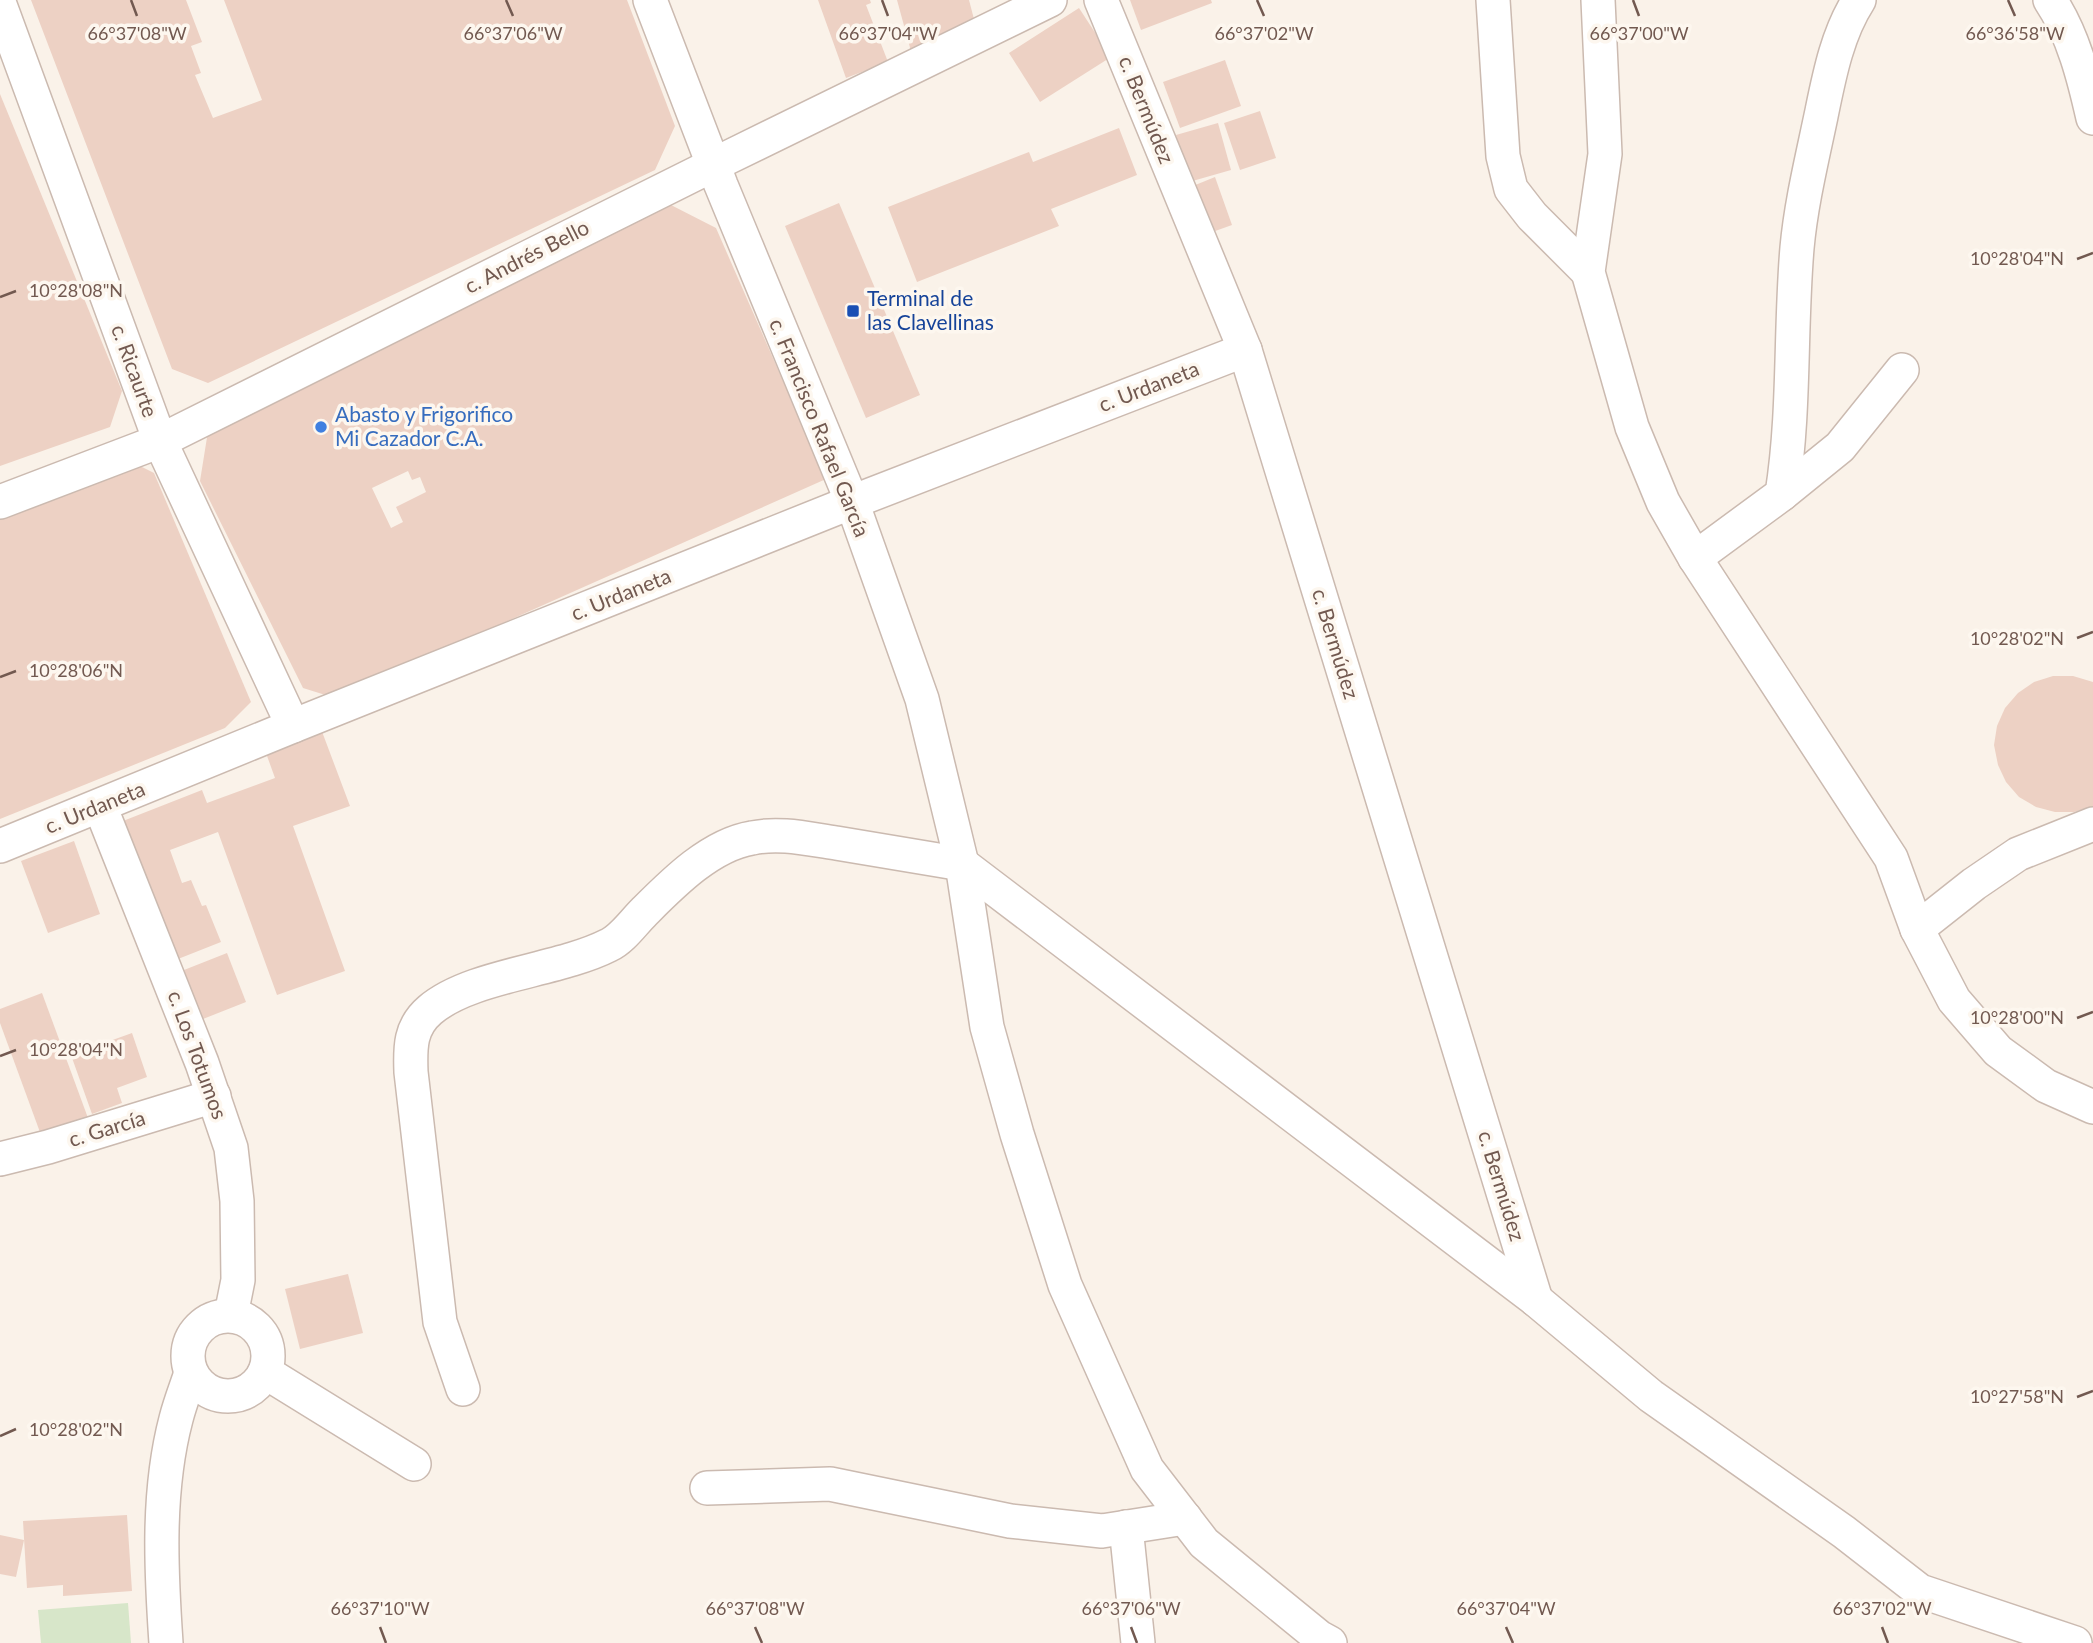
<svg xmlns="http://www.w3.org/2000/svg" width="2093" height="1643" font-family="Lato,sans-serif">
  <rect width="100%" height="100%" fill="#faf2e9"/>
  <polygon fill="#d7e6c9" points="128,1603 131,1643 41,1643 38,1610"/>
  <g fill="#edd1c4" fill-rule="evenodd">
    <polygon points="31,0 186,0 202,42 191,46 201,73 195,75 213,118 262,100 224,0 627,0 675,126 655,170 208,383 172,369"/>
    <polygon points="818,0 870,0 871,3 866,5 888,62 846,78"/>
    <polygon points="897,0 969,0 975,23 912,55"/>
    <polygon points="1130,0 1211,0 1212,3 1141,30"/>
    <polygon points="1079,8 1111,57 1040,102 1009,53"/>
    <polygon points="1225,60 1241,106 1180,128 1163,82"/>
    <polygon points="0,94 122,391 110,427 0,466"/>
    <polygon points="1260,111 1276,158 1240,170 1224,123"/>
    <polygon points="1218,123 1231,170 1189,182 1176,135"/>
    <polygon points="1119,128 1137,175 1051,209 1059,226 917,282 888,207 1029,152 1033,162"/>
    <polygon points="1215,177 1232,225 1204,235 1188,188"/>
    <polygon points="839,203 920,395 866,418 785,226"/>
    <path d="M669,204L716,228L826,479L335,698L303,688L200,481L209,425ZM408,471L412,480L420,477L426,492L396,507L403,522L391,528L372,488Z"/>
    <polygon points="122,457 154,473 251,702 225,728 0,819 0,507"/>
    <polygon points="2053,676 2073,676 2093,682 2093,806 2074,812 2055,812 2036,807 2019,797 2006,782 1998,765 1994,745 1997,726 2005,708 2018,693 2034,682"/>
    <polygon points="318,721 350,806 293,826 345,971 277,995 218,832 170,850 182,883 191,880 202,906 206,905 221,942 178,959 123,821 202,790 207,803 275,778 262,742"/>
    <polygon points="74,841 100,914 48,933 21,861"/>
    <polygon points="227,953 246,1002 203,1019 184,970"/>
    <polygon points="42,993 88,1118 41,1135 0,1023 0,1009"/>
    <polygon points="132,1033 147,1077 117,1088 122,1103 92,1114 71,1055"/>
    <polygon points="348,1274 363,1333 300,1349 285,1289"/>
    <polygon points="127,1515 132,1591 63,1596 63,1585 27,1588 23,1521"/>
    <polygon points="0,1535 24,1540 16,1577 0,1574"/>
  </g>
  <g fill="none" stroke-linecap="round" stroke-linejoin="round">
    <defs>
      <g id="minor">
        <polyline points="650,0 721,185 852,502 922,699 962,864 987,1027 1017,1134 1065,1285 1147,1469 1204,1543 1319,1637 1330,1643"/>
        <polyline points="1101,0 1245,350 1536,1300"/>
        <polyline points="1493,0 1503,156 1511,189 1532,216 1588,272"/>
        <polyline points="1598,0 1605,154 1588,272 1632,427 1663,502 1695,558 1891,858 1917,929 1954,1000 1998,1051 2046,1086 2093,1107"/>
        <path d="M2050,0C2073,34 2084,78 2093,118"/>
        <polyline points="0,5 160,441 293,726"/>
        <polyline points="1782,494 1840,447 1902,370"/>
        <polyline points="0,502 160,441 727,158 1050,0"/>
        <path d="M1695,558L1782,494C1795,412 1790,330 1797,248C1801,204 1812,159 1821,116C1829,77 1837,34 1859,0"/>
        <polyline points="100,806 202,1063 231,1148 237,1201 238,1280 231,1315"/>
        <polyline points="0,846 293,726 852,502 1245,350"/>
        <polyline points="1917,929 1974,884 2018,854 2093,824"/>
        <polyline points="0,1159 48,1147 214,1096"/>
        <circle cx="228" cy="1356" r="40"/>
        <polyline points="265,1372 414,1464"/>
        <path d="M463,1389L440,1322L411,1072C410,1047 410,1027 430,1010C471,975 558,971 609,945C622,939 633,923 644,912C672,884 710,845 752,838C780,832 808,839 836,843C878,850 920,857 962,864L1536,1300L1651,1396L1844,1532L1920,1591L2075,1643"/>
        <polyline points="707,1488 830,1484 1010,1521 1102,1531 1185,1518"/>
        <polyline points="1126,1527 1138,1643"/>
        <path d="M166,1643C161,1570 157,1491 176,1419C180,1403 186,1388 191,1373"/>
      </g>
    </defs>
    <use href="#minor" stroke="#cbbab0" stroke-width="36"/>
    <use href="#minor" stroke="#fff" stroke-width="33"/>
  </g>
  <path fill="none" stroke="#725950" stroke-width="2.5" d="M131,0L137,16M506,0L513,16M882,0L888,16M1257,0L1264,16M1633,0L1639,16M2008,0L2015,16M2077,259L2093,253M0,297L16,291M2077,638L2093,632M0,677L16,671M2077,1018L2093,1012M0,1056L16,1050M2077,1397L2093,1391M0,1436L16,1429M380,1627L386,1643M755,1627L762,1643M1131,1627L1137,1643M1506,1627L1513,1643M1882,1627L1888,1643"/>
  <rect fill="#1a4fb4" stroke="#fdf7ef" stroke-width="2.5" x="846" y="304" width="14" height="14" rx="3.5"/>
  <circle fill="#3f7fe0" stroke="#fdf7ef" stroke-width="2.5" cx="321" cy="427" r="7"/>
  <g text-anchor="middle" stroke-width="7" stroke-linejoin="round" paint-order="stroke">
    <g font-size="21" fill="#725950" stroke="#fdf7ef">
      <text transform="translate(1146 110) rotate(68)" y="7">c. Bermúdez</text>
      <text transform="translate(527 257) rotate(-27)" y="7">c. Andrés Bello</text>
      <text transform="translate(134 371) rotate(70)" y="7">c. Ricaurte</text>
      <text transform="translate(1149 387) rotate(-21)" y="7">c. Urdaneta</text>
      <text transform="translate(819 428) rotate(68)" y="7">c. Francisco Rafael García</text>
      <text transform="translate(621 595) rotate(-22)" y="7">c. Urdaneta</text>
      <text transform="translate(1335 644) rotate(73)" y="7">c. Bermúdez</text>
      <text transform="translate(95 808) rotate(-22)" y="7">c. Urdaneta</text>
      <text transform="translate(197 1055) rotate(70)" y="7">c. Los Totumos</text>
      <text transform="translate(107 1129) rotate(-17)" y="7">c. García</text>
      <text transform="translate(1501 1186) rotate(73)" y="7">c. Bermúdez</text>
    </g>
    <g font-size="21" fill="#164399" stroke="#fdf7ef" text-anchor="start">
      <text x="867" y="306">Terminal de<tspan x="867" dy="24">las Clavellinas</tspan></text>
    </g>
    <g font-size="21" fill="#366cbe" stroke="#fdf7ef" text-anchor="start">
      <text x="335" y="422">Abasto y Frigorifico<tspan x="335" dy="24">Mi Cazador C.A.</tspan></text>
    </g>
  </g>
  <g font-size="18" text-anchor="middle" fill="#725950" stroke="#fdf7ef" stroke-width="7" stroke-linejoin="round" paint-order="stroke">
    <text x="137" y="40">66°37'08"W</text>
    <text x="513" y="40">66°37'06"W</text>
    <text x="888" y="40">66°37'04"W</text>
    <text x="1264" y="40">66°37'02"W</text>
    <text x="1639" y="40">66°37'00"W</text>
    <text x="2015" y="40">66°36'58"W</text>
    <text x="2017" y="265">10°28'04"N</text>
    <text x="76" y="297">10°28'08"N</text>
    <text x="2017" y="645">10°28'02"N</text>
    <text x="76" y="677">10°28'06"N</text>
    <text x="2017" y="1024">10°28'00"N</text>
    <text x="76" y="1056">10°28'04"N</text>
    <text x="2017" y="1403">10°27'58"N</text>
    <text x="76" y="1436">10°28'02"N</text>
    <text x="380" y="1615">66°37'10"W</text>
    <text x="755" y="1615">66°37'08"W</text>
    <text x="1131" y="1615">66°37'06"W</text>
    <text x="1506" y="1615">66°37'04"W</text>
    <text x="1882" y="1615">66°37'02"W</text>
  </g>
</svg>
